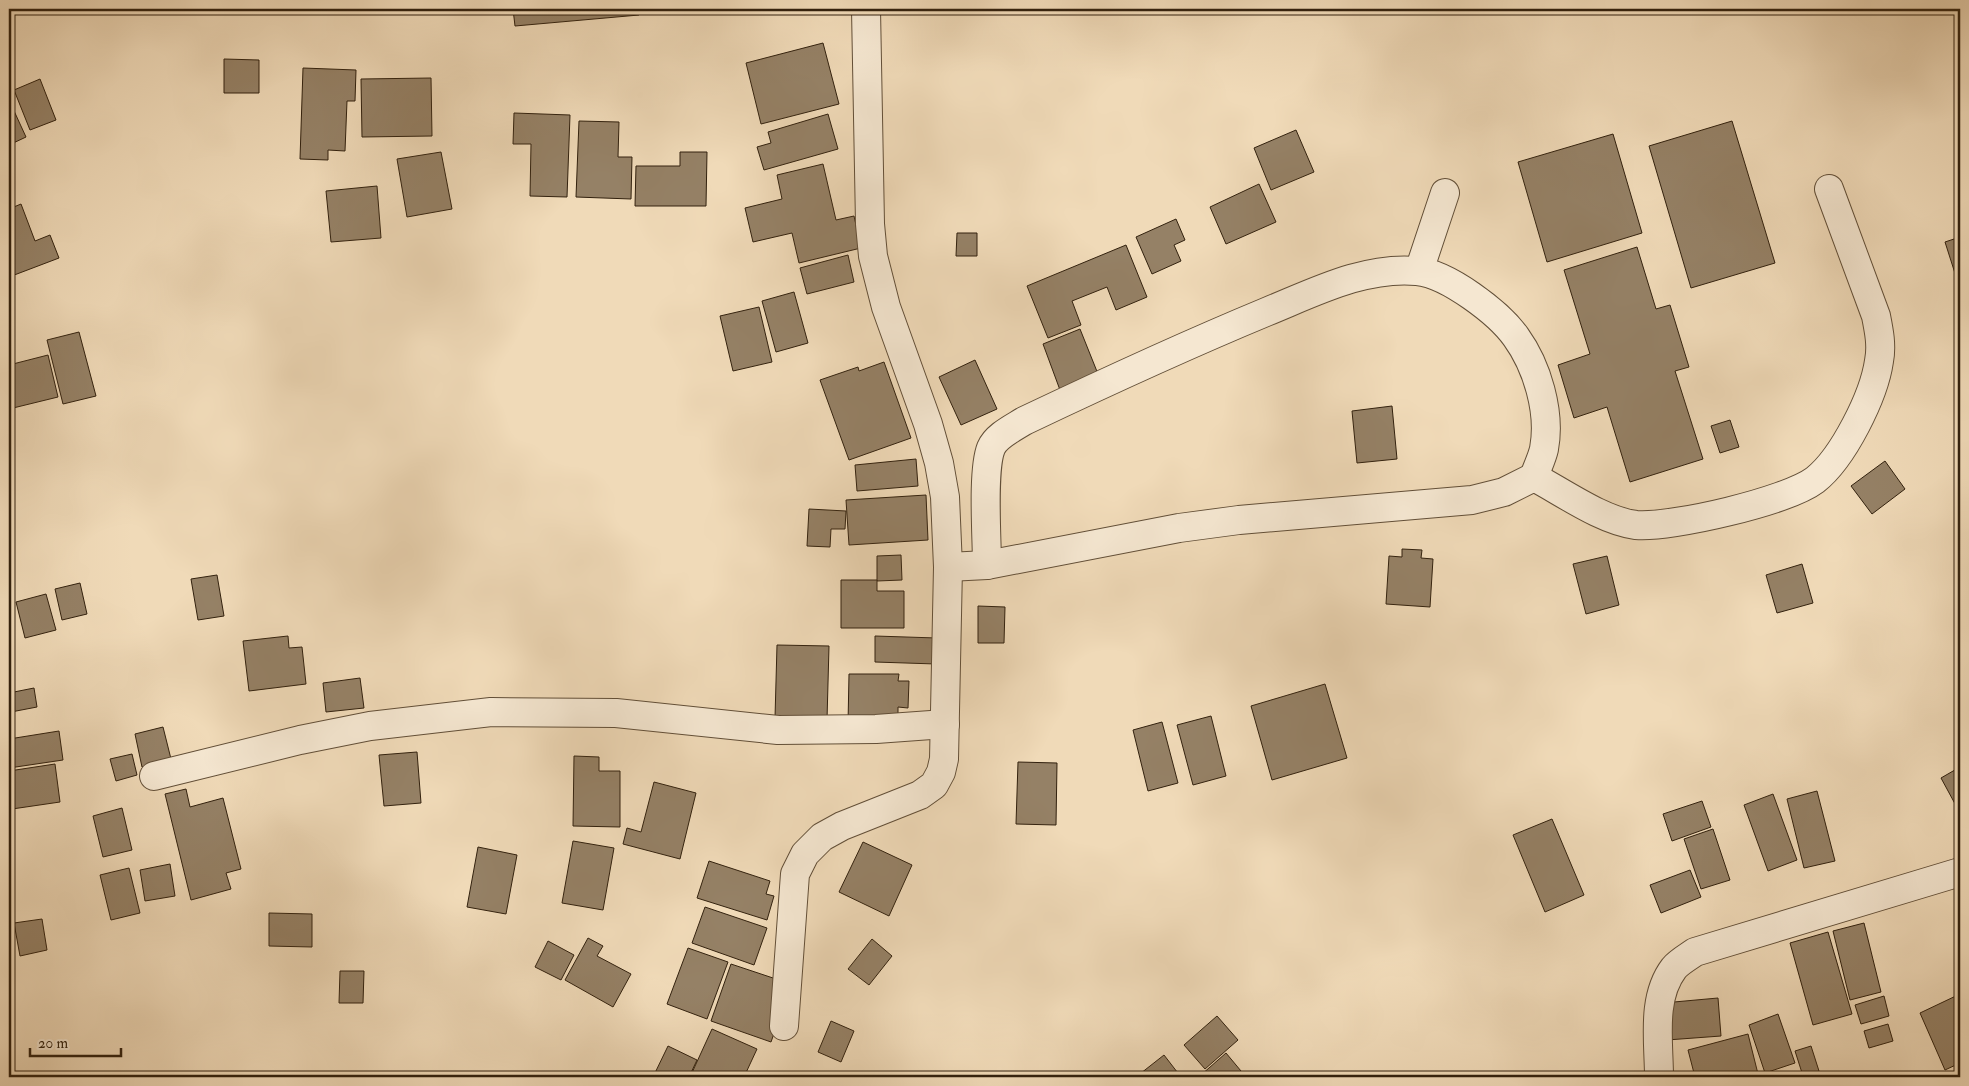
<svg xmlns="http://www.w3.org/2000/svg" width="1969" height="1086" font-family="'IM FELL Double Pica',serif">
  <rect width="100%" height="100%" fill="#f0dab8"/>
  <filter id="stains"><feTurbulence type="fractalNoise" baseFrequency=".004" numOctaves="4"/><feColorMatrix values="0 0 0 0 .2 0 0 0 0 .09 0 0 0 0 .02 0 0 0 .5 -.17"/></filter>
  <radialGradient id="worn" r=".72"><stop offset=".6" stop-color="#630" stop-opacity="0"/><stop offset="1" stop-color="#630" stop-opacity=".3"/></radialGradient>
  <g fill="#958166" stroke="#32210e">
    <polygon points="513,9 638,9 639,15 515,26"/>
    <polygon points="823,43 839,104 761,124 746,63"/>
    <polygon points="224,59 259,60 259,93 224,93"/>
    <polygon points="303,68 356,70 355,101 347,101 345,151 328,150 328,160 300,159"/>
    <polygon points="431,78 432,136 362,137 361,79"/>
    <polygon points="40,79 56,120 30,130 14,90"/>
    <polygon points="9,100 26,137 9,145"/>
    <polygon points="514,113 570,115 567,197 530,196 531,144 513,144"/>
    <polygon points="828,114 838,149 764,170 757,147 771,143 768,132"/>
    <polygon points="579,121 619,122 618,157 632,157 631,199 576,197"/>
    <polygon points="1732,121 1775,263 1691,288 1649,146"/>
    <polygon points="1296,130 1314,172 1271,190 1254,148"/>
    <polygon points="1613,134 1642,233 1547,262 1518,162"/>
    <polygon points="441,152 452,209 407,217 397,159"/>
    <polygon points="680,152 707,152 706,206 635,206 636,166 680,166"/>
    <polygon points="823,164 836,220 854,216 861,248 799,263 792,233 753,242 745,208 782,199 777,175"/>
    <polygon points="1259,184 1276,222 1226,244 1210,207"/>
    <polygon points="377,186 381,238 331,242 326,191"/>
    <polygon points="21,204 35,241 50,235 59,258 9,277 9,209"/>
    <polygon points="1176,219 1185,240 1174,245 1181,261 1152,274 1136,237"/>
    <polygon points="957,233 977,233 977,256 956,256"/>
    <polygon points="1960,237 1960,289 1945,242"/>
    <polygon points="1126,245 1147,297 1116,310 1107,287 1072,301 1081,325 1048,338 1027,286"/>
    <polygon points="1637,247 1656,309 1670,305 1689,367 1675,371 1703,459 1630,482 1607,407 1574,418 1558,365 1590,354 1564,270"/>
    <polygon points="848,255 854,282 807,294 800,268"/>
    <polygon points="794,292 808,343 776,352 762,301"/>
    <polygon points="759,307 772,362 733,371 720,316"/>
    <polygon points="1080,329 1098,374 1060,390 1043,344"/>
    <polygon points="79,332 96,396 63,404 47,340"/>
    <polygon points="48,355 58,397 9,409 9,365"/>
    <polygon points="975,360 997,409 961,425 939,377"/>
    <polygon points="884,362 911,438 849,460 820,380 858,367 859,371"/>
    <polygon points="1392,406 1397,459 1357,463 1352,411"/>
    <polygon points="1730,420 1739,447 1720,453 1711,426"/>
    <polygon points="916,459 918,486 857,491 855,465"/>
    <polygon points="1885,461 1905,489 1872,514 1851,486"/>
    <polygon points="926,495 928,540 849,545 846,500"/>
    <polygon points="809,509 846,511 845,529 831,529 830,547 807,546"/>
    <polygon points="1402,549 1422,550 1421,558 1433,559 1430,607 1386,604 1389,556 1402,557"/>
    <polygon points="901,555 902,580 877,581 877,556"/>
    <polygon points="1607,556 1619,605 1586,614 1573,564"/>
    <polygon points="1802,564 1813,603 1777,613 1766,575"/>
    <polygon points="217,575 224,616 198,620 191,579"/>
    <polygon points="841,580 877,580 877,591 904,591 904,628 841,628"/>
    <polygon points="80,583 87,614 62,620 55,589"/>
    <polygon points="46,594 56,630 25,638 16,602"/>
    <polygon points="978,606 1005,607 1004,643 978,643"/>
    <polygon points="288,636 289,648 302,647 306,684 249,691 243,641"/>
    <polygon points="875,636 937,638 936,664 875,662"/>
    <polygon points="777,645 829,646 827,720 775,718"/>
    <polygon points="849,674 899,674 898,681 909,681 908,708 898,707 898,725 848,724"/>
    <polygon points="360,678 364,708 326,712 323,683"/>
    <polygon points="1325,684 1347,758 1272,780 1251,706"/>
    <polygon points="34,688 37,707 11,712 9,693"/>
    <polygon points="1211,716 1226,776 1193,785 1177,725"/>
    <polygon points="1162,722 1178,783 1148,791 1133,730"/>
    <polygon points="163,727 171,759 142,767 135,734"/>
    <polygon points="59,731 63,760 9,768 9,739"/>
    <polygon points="417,752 421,803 384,806 379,755"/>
    <polygon points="132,754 137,775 116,781 110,759"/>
    <polygon points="574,756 599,757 599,771 620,771 620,827 573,826"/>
    <polygon points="1018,762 1057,763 1056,825 1016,824"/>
    <polygon points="55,764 60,802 12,809 9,771"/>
    <polygon points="1960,767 1960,813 1941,778"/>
    <polygon points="654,782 696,793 680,859 623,844 627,828 641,832"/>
    <polygon points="186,789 190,807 223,798 241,869 226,873 231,889 191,900 165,794"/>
    <polygon points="1817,791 1835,861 1804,868 1787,799"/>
    <polygon points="1773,794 1797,860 1768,871 1744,805"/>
    <polygon points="1702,801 1711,827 1672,841 1663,814"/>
    <polygon points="122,808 132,850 103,857 93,816"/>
    <polygon points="1552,819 1584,895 1545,912 1513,835"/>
    <polygon points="1713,829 1730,880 1701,889 1684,839"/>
    <polygon points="573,841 614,848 603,910 562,903"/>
    <polygon points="863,842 912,865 889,916 839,892"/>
    <polygon points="478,847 517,855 506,914 467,907"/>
    <polygon points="709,861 770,881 766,894 774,896 767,920 697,898"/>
    <polygon points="170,864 175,896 145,901 140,870"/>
    <polygon points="129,868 140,913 111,920 100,875"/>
    <polygon points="1690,870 1701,897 1661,913 1650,885"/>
    <polygon points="705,907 767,928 754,965 692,943"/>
    <polygon points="269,913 312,914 312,947 269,946"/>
    <polygon points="42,919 47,950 20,956 14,923"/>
    <polygon points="1864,923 1881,992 1850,1000 1833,931"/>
    <polygon points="1828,932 1852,1014 1813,1025 1790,943"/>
    <polygon points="588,938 603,946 597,956 631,974 613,1007 565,980"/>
    <polygon points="872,939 892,956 869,985 848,969"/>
    <polygon points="548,941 574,955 561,980 535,967"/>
    <polygon points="688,948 728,962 707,1019 667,1004"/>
    <polygon points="731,964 782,981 782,1011 771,1042 711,1021"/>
    <polygon points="340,971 364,971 363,1003 339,1003"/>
    <polygon points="1960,994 1960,1063 1945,1070 1920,1013"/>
    <polygon points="1884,996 1889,1016 1861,1024 1855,1005"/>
    <polygon points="1718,998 1721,1036 1667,1040 1663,1003"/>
    <polygon points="1778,1014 1795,1063 1765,1073 1749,1025"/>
    <polygon points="1217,1016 1238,1040 1205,1069 1184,1045"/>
    <polygon points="831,1021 854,1031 841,1062 818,1052"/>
    <polygon points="1888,1024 1893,1041 1869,1048 1864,1031"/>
    <polygon points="712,1029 757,1049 744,1077 690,1077"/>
    <polygon points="1748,1034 1758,1074 1747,1077 1695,1077 1688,1050"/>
    <polygon points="668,1046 697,1060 689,1077 653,1077"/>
    <polygon points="1811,1046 1819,1071 1803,1076 1795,1051"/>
    <polygon points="1226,1053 1246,1077 1203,1077 1201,1075"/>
    <polygon points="1164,1055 1181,1077 1136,1077"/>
  </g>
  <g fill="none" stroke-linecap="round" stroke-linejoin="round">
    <defs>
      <g id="street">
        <polyline points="1419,271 1445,193"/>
        <path d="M987,565C987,538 982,471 991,448C996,436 1013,428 1024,421C1104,383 1184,346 1266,312C1313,293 1364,266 1417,271C1448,274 1499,313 1516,337C1537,366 1551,412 1544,449C1542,458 1537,468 1534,477"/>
        <path d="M948,567L987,565L1179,528L1239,520L1472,500L1504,492L1534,477C1564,493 1603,521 1636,525C1672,528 1787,501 1815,480C1843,458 1874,396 1879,361C1882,346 1879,331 1876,316L1829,189"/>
        <polyline points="154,776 300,740 370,726 491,712 616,713 778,730 876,729 945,724"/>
        <polyline points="784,1026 795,874 805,854 822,837 842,826 920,795 934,785 941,772 944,759 948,567 945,497 939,463 928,424 886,307 873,256 870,224 866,9"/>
        <path d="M1659,1077C1659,1042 1651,998 1674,968C1679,962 1688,957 1695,952L1960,872"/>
      </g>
    </defs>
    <use href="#street" stroke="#624f38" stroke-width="30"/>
    <use href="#street" stroke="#f5e7d1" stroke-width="28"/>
  </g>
  <rect width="1969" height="1086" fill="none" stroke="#f0dab8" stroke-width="30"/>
  <rect x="10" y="10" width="1949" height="1066" fill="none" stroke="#32210e" stroke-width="2.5"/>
  <rect x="15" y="15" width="1939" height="1056" fill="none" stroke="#32210e"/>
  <path d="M30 1048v8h91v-8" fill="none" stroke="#32210e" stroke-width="2.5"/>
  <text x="38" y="1048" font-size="15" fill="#32210e" stroke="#f5e7d1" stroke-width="4" paint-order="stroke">20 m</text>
  <rect width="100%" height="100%" filter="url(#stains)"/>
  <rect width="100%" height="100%" fill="url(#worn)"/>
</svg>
